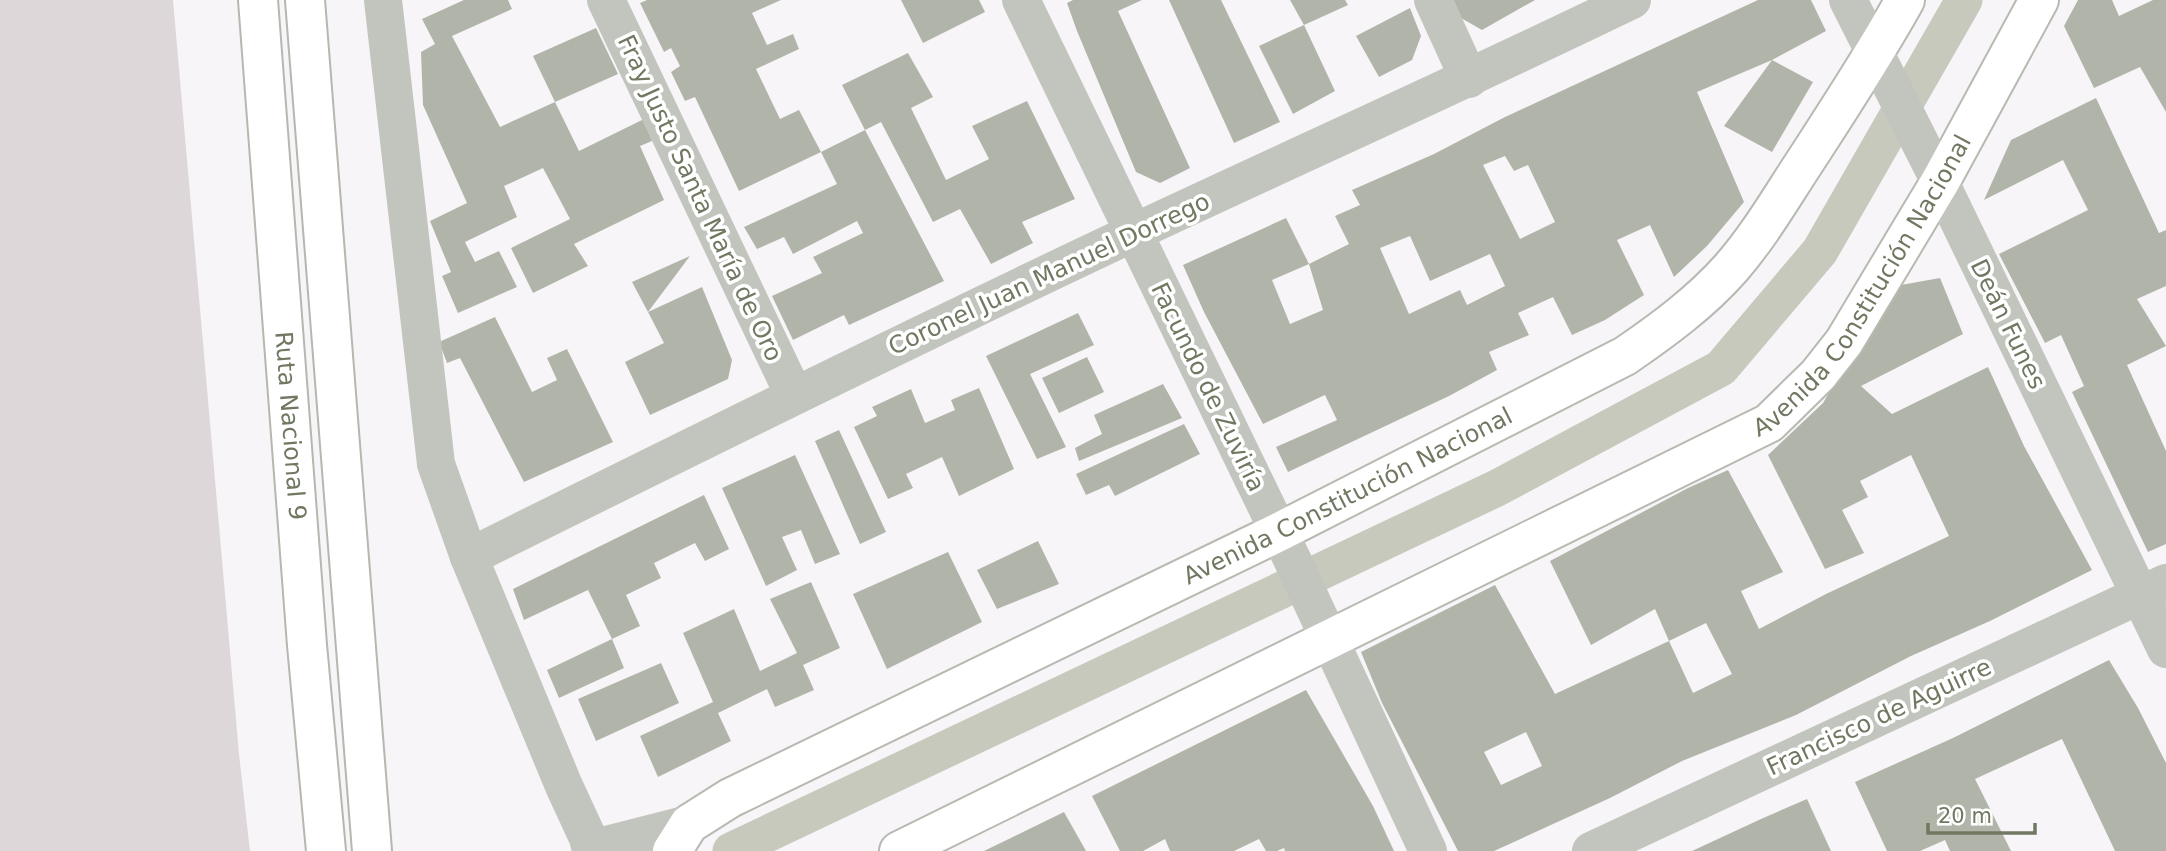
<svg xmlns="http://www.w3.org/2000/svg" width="2166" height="851" font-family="'DejaVu Sans',sans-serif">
  <rect width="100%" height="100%" fill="#f7f5f8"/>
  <polygon fill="#ded7da" points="0,0 173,0 239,754 250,851 0,851"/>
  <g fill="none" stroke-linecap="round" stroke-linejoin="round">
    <polyline stroke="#c6c9bb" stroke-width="37" points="731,851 1497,488 1721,368 1820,251 1964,0"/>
  </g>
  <g fill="#b1b5a9" fill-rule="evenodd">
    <polygon points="464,0 508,0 512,9 452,36 500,127 555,102 579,151 644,119 652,141 640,146 664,200 574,244 588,266 533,293 511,248 570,219 543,168 504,186 517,217 465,242 475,262 499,251 517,287 458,313 442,276 451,272 430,221 467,203 423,105 421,52 435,44 422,19"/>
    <polygon points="647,0 781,0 752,13 767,45 793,34 799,49 756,69 780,119 799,110 821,152 739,191 695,97 685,101 671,72 680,66 671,48 664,52 640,3"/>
    <polygon points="901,0 979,0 985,12 923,43"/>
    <polygon points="1073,0 1142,0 1118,11 1190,168 1160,183 1136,172 1077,31 1067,3"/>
    <polygon points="1169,0 1221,0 1280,122 1234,143"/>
    <polygon points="1290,0 1345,0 1348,5 1304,25"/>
    <polygon points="1453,0 1535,0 1482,30 1461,18"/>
    <path d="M1758,0H1811L1826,31L1772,60L1813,82L1772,152L1724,126L1772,60L1697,92L1744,202L1707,246L1674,277L1650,225L1617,240L1644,295L1605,320L1572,335L1553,297L1518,313L1529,335L1489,352L1497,370L1449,396L1288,472L1276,447L1337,420L1325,395L1263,424L1204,312L1183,265L1286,218L1309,264L1272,280L1290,324L1323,310L1309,264L1349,244L1335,216L1360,205L1352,190L1434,154L1503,118ZM1505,156L1514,171L1528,165L1555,222L1520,239L1483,165ZM1410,236L1430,281L1490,254L1505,286L1467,305L1460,290L1409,314L1380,248Z"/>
    <polygon points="2078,0 2112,0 2119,16 2153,0 2166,0 2166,112 2140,67 2094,88 2064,26"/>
    <polygon points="1410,8 1421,36 1412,60 1379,77 1356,36"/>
    <polygon points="1304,25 1335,91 1293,114 1259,46"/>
    <polygon points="596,28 618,74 555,102 533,56"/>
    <polygon points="908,53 933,97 911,108 946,180 989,159 972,126 1027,101 1075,199 1022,222 1033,243 991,264 960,209 933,222 881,122 865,130 944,281 849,325 844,315 793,340 772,296 822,273 813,257 863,233 857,221 793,254 784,237 757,249 744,227 837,184 821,152 865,130 842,85"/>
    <polygon points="2096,98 2159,233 2166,230 2166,286 2137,299 2166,346 2127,365 2166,451 2166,544 2148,552 2072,392 2084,386 2061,335 2045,343 1999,254 2088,210 2063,160 1984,200 2011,140"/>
    <polygon points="690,256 648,312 632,282"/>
    <path d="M1940,278L1963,334L1861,386L1892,414L1988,367L2024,446L2092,570L1990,621L1911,656L1796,715L1682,761L1610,798L1494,851H1458L1382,703L1361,652L1495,585L1555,694L1669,641L1693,693L1732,674L1706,623L1669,641L1655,609L1591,645L1550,561L1688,488L1728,470L1783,572L1741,591L1759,629L1826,594L1949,536L1911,455L1860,481L1868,497L1842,510L1864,553L1825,569L1768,455L1823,403L1847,361L1901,285ZM1526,732L1542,766L1501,785L1484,752Z"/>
    <polygon points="702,287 732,360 728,379 650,415 625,362 664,343 648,312"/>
    <polygon points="1078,313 1094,345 1030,374 1066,447 1037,459 986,356"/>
    <polygon points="495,317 532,392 557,380 547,358 567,349 613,442 524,482 460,358 447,363 439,342"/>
    <polygon points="1087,357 1104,392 1059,413 1042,378"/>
    <polygon points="1163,384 1182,418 1079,461 1075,448 1102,434 1094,415"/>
    <polygon points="979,388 1014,469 959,496 942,457 906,474 913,488 888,499 854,427 877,416 872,407 911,389 925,423 955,410 951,400"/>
    <polygon points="1184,424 1200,454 1115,496 1109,485 1086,495 1076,474"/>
    <polygon points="839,430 886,532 860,544 815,441"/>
    <polygon points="795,455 840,554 815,564 801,530 782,537 797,570 766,586 722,488"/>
    <polygon points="704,495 729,549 705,561 695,543 654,563 661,578 626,595 640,626 612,639 588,590 524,620 513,589"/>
    <polygon points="1038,541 1059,584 997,609 977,570"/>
    <polygon points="948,552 982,622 887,669 853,594"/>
    <polygon points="811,582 840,648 803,665 814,690 775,707 767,689 718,713 731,741 658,777 640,736 713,702 683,633 734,609 760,671 797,653 770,599"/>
    <polygon points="612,639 624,668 559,698 547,670"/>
    <polygon points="2109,660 2138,708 2166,763 2166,851 2115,851 2062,739 1975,779 2011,851 1950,851 1945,840 1920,851 1887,851 1855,782 1953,738"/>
    <polygon points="661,663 679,703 596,741 578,699"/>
    <polygon points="1306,690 1373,806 1394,851 1285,851 1284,848 1277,851 1266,851 1259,839 1234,851 1170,851 1165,839 1143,851 1120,851 1092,796"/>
    <polygon points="1807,799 1831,851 1692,851 1761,819"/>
    <polygon points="1064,812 1086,851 984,851 1021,833"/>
  </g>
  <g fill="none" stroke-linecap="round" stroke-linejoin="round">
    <defs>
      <g id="secondary">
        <path id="s1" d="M672,851L689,824L730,798L1279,532L1625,356C1663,330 1701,302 1731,268C1759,236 1781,198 1804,163C1839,109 1874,56 1905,0"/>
        <path id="s2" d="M899,851L1769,423L1818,375L1844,342L1940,182L2039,0"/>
      </g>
      <g id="primary">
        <path id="s3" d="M258,0L307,645L326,851"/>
        <polyline points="305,0 372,851"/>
      </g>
    </defs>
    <use href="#secondary" stroke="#b6bab0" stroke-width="42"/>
    <use href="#primary" stroke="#b5b8af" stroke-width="42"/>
    <g stroke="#c2c5bd" stroke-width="38">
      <polyline points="383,0 436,464 469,557 564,786 588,838 591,851"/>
      <polyline points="606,0 794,395"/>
      <polyline points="1433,0 1469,79"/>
      <polyline points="1848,0 1940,182 2166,649"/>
      <path d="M469,557C690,447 910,338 1133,233C1299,155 1467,80 1632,0"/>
      <polyline points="591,849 689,824"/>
      <polyline points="1591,851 2166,583"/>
    </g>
    <polyline stroke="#c2c5bd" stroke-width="38" points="1021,0 1291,557 1428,851"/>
    <use href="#secondary" stroke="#fff" stroke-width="38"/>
    <use href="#primary" stroke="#fff" stroke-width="38"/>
  </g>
  <g text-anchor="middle" stroke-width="7" stroke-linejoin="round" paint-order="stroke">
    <g font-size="24" fill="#707861" stroke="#fff">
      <text transform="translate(700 198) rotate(65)" y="8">Fray Justo Santa María de Oro</text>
      <text transform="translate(1049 274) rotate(-25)" y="8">Coronel Juan Manuel Dorrego</text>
      <text dy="8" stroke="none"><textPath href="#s2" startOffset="1136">Avenida Constitución Nacional</textPath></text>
      <text transform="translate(2008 324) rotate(64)" y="8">Deán Funes</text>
      <text transform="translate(1208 387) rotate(64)" y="8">Facundo de Zuviría</text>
      <text dy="8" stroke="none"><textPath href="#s3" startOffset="427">Ruta Nacional 9</textPath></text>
      <text dy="8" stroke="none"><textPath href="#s1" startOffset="768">Avenida Constitución Nacional</textPath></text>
      <text transform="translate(1879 717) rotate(-25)" y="8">Francisco de Aguirre</text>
    </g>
  </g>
  <path d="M1928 823v10h107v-10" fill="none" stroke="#707861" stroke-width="3.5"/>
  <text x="1938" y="823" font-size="21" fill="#707861" stroke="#ffffff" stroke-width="5" paint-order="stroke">20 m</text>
</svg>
